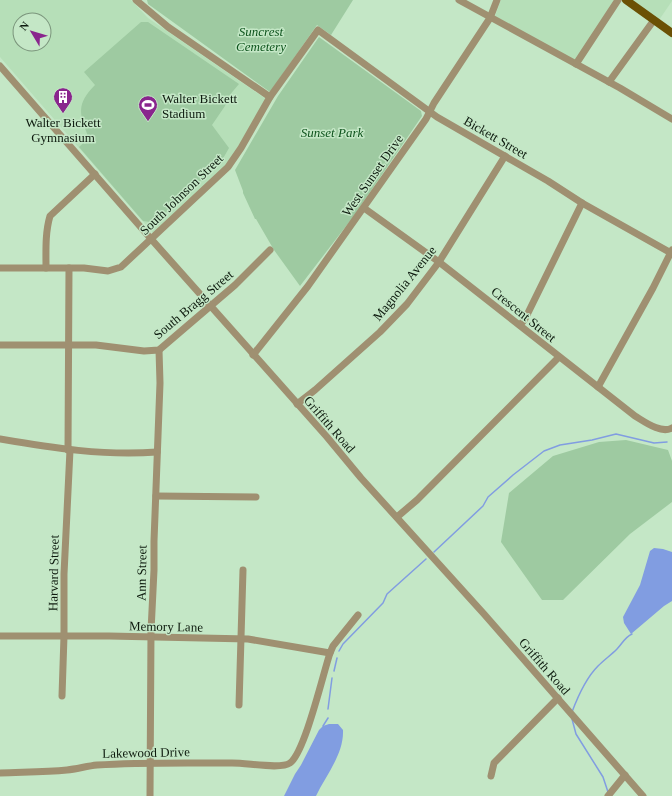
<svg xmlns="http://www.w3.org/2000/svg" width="672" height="796" font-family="'Times New Roman',serif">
  <rect width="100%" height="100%" fill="#c4e7c6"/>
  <g fill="#b6dfb8" fill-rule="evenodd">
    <path d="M0,0H131L148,18L266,99L226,167L153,233L0,57ZM20,20H44V44H20Z"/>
    <polygon points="501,0 614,0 575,61 495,16"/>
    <polygon points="631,0 672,0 672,1 659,20"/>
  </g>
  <g fill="#9ecaa1">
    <polygon points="147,0 353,0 331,35 317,25 270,92 148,4"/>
    <path d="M141,22H148L239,84L228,97L225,106L212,125L229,148L221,162L153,224L150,222L143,221L79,147L89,138C79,114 76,104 95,85L84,72Z"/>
    <polygon points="319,37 421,111 422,116 353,217 300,286 274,250 256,219 255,219 243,193 243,191 235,170 278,96"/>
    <polygon points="626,440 668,450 672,461 672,502 630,534 563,600 542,600 501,542 509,493 553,456 599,442"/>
  </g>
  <g fill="#819de1">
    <polygon points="654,548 663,549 672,552 672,601 664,606 631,634 624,623 623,617 640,585 650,551"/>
    <path d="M329,724H338L343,730C344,754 326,775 316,796H284L295,774L301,765L319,730L323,726Z"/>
  </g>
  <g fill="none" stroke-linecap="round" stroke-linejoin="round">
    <g stroke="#819de1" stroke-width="1.5">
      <polyline points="434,552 483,506 488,497 513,475 544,451 560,445 592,440 616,434 654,443 667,442"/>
      <polyline points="339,651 343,644 383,603 387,594 426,559"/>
      <polyline points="334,671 337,658"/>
      <polyline points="328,709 332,678"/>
      <path d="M572,712C578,696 586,678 598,666C604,660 611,655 617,649C622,644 625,637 632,634"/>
      <polyline points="572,719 576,734 603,777 608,792"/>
      <polyline points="323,726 328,718"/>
    </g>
    <g stroke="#9f9071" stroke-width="7">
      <polyline points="136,0 168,27 270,97"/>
      <polyline points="459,0 620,88 672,119"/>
      <polyline points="576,64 618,0"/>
      <polyline points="0,66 152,240 327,437 361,478 484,614 643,796"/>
      <polyline points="609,82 654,20"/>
      <path d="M364,208L439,262L635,416C645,422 661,434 672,428"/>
      <polyline points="0,268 84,268 108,271 121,267 228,167 241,148 270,97 318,30 437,117 548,181 582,203 671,253"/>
      <path d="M46,268C46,251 45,233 50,216L95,174"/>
      <polyline points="520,325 525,319 582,203"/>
      <polyline points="0,345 96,345 144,351 159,350 235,285 270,250"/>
      <polyline points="253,355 308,286 426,119 434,103 490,18 497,0"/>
      <polyline points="598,387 653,288 672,250"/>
      <polyline points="297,404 315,390 380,332 407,304 439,262 505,156"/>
      <path d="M0,439C52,448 104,456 157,452"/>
      <polyline points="68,450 69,268"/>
      <polyline points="156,496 256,497"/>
      <polyline points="397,517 417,500 559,357"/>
      <polyline points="0,636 109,636 248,639 330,653"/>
      <polyline points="62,696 64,636 64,574 70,450"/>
      <polyline points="239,705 243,570"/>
      <path d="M0,773C22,772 45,772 67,770C77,769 87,766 97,765C141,762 186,763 230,763C244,762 280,770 290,763C305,752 323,674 330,653L333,646L358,615"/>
      <polyline points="491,776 494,763 558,698"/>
      <polyline points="150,796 151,631 154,570 154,541 160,383 159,350"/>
      <polyline points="608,796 625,775"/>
    </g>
    <polyline stroke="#6b5105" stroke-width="8" points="626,0 672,33"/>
  </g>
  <defs>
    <symbol id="building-pin" viewBox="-11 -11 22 30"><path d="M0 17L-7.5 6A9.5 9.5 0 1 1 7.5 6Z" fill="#89258d" stroke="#c4e7c6"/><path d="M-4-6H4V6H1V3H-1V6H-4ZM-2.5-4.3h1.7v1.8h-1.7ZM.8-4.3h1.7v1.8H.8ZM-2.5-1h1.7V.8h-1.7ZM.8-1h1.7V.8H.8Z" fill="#fff"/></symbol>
    <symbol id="stadium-pin" viewBox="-11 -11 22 30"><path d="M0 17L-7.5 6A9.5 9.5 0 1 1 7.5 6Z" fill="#89258d" stroke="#c4e7c6"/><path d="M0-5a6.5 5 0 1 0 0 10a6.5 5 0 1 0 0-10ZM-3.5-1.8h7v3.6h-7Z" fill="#fff"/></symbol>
  </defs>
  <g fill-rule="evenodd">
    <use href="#building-pin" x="52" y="86" width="22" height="30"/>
    <use href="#stadium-pin" x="137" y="94" width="22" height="30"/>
  </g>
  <g text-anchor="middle" stroke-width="3" stroke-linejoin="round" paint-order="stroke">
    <g font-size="13" font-style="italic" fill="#0d531c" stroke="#c4e7c6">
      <text x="261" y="36">Suncrest<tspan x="261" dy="15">Cemetery</tspan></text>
      <text x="332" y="137">Sunset Park</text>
    </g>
    <g font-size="13" fill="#0d1a0e" stroke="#c4e7c6" text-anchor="start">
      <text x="162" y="103">Walter Bickett<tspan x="162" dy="15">Stadium</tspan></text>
      <text x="63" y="127" text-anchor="middle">Walter Bickett<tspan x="63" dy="15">Gymnasium</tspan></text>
    </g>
    <g font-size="13" fill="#0d1a0e" stroke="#c4e7c6">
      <text transform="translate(496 137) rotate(30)" y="5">Bickett Street</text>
      <text transform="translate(372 175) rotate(-55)" y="5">West Sunset Drive</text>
      <text transform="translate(181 194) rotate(-44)" y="5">South Johnson Street</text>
      <text transform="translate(404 283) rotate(-51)" y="5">Magnolia Avenue</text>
      <text transform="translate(193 304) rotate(-40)" y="5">South Bragg Street</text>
      <text transform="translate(524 314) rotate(39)" y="5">Crescent Street</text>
      <text transform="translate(330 424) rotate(49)" y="5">Griffith Road</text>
      <text transform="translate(53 573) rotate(-89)" y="5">Harvard Street</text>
      <text transform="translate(141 573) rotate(-89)" y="5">Ann Street</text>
      <text transform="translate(166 626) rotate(1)" y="5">Memory Lane</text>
      <text transform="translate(545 666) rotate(49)" y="5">Griffith Road</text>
      <text transform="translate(146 752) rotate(-1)" y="5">Lakewood Drive</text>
    </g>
  </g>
  <g transform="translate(32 32) rotate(308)"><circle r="19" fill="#c4e7c6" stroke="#7b957c"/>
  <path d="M0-3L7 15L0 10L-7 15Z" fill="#89258d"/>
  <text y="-6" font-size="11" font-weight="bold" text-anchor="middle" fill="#0d1a0e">N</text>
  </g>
</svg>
